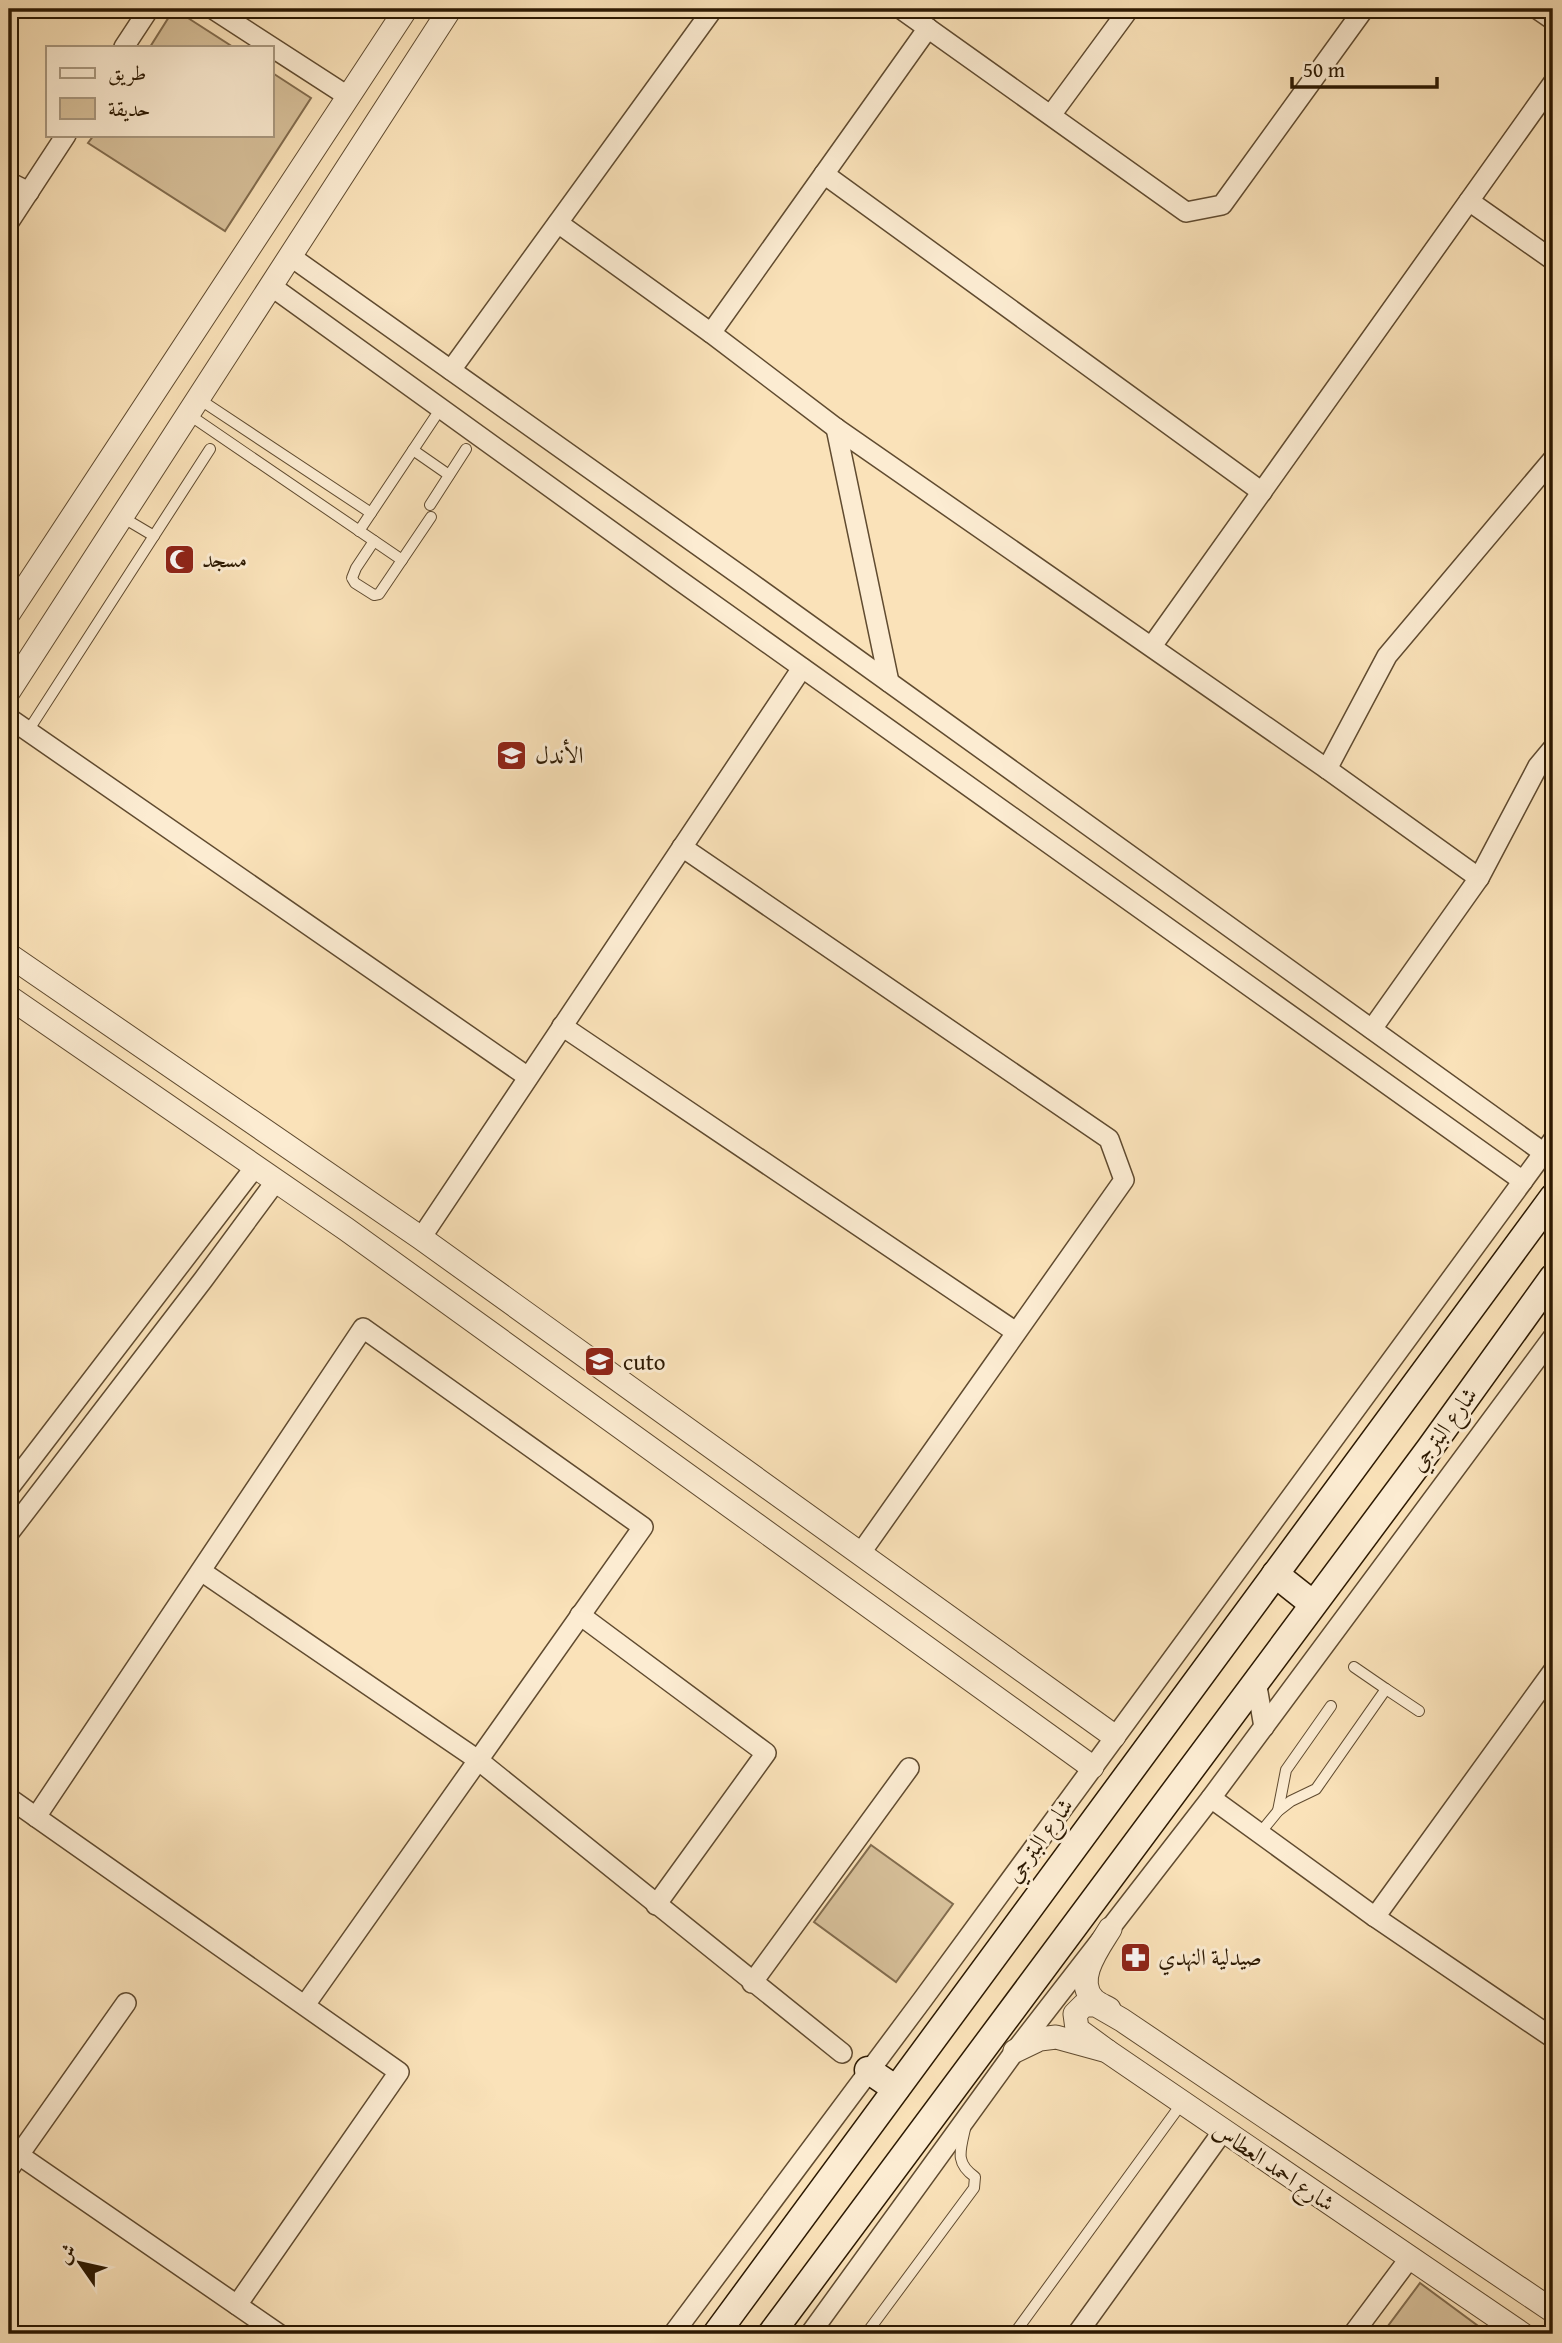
<svg xmlns="http://www.w3.org/2000/svg" width="1562" height="2343" font-family="'Gentium Book Plus',Amiri,serif">
  <rect width="100%" height="100%" fill="#fae2b9"/>
  <filter id="stains"><feTurbulence type="fractalNoise" baseFrequency=".00286" numOctaves="4"/><feColorMatrix values="0 0 0 0 .2 0 0 0 0 .09 0 0 0 0 .02 0 0 0 .5 -.17"/></filter>
  <radialGradient id="worn" r=".72"><stop offset=".6" stop-color="#630" stop-opacity="0"/><stop offset="1" stop-color="#630" stop-opacity=".3"/></radialGradient>
  <g fill="#d7c09a" stroke="#826c4e" stroke-width="2">
    <polygon points="174,9 233,47 150,47"/>
    <polygon points="271,72 311,98 225,231 88,143 94,135 271,135"/>
    <polygon points="871,1845 953,1904 896,1982 814,1922"/>
    <polygon points="1420,2283 1489,2334 1382,2334"/>
  </g>
  <g fill="none" stroke-linecap="round" stroke-linejoin="round">
    <defs>
      <g id="service">
        <polyline points="199,399 371,513"/>
        <polyline points="188,414 402,560"/>
        <polyline points="413,450 449,475"/>
        <polyline points="430,505 466,449"/>
        <polyline points="122,517 154,536"/>
        <polyline points="359,531 441,408"/>
        <polyline points="374,541 356,568 352,578 355,583 374,595 379,594 431,517"/>
        <polyline points="28,731 210,449"/>
        <polyline points="1386,1689 1419,1711"/>
        <polyline points="1278,1811 1286,1770 1331,1706"/>
        <polyline points="1260,1833 1278,1811 1291,1801 1316,1789 1386,1689 1354,1667"/>
        <path d="M866,2334L974,2188L975,2177C955,2163 960,2151 965,2129"/>
        <polyline points="1014,2334 1182,2103"/>
      </g>
      <g id="minor">
        <polyline points="213,9 349,97"/>
        <polyline points="901,9 1186,212 1222,205 1364,9"/>
        <polyline points="1537,9 1553,20"/>
        <polyline points="124,47 149,9"/>
        <polyline points="1051,115 1129,9"/>
        <polyline points="824,174 1262,492"/>
        <polyline points="9,182 29,192"/>
        <polyline points="1469,201 1553,260"/>
        <polyline points="9,222 66,135"/>
        <polyline points="558,223 711,333 836,428 1327,769 1479,878"/>
        <polyline points="290,256 751,583 1544,1153"/>
        <polyline points="271,286 679,580 1523,1181"/>
        <polyline points="711,333 928,28"/>
        <polyline points="451,370 713,9"/>
        <polyline points="836,428 889,682"/>
        <polyline points="1152,646 1553,83"/>
        <polyline points="9,718 528,1077"/>
        <polyline points="1327,769 1387,656 1553,459"/>
        <polyline points="682,847 1109,1139 1124,1180 860,1554"/>
        <polyline points="562,1026 1016,1332"/>
        <polyline points="1372,1029 1479,878 1538,766 1553,748"/>
        <polyline points="421,1238 802,668"/>
        <polyline points="9,1488 255,1167"/>
        <polyline points="9,1533 203,1280 276,1181"/>
        <polyline points="201,1571 478,1760 842,2053"/>
        <polyline points="580,1615 766,1753 656,1905"/>
        <polyline points="1256,1681 1264,1727"/>
        <polyline points="9,1798 399,2072 237,2305"/>
        <polyline points="1211,1798 1375,1917 1553,2038"/>
        <polyline points="36,1817 363,1328 643,1527 305,2005"/>
        <polyline points="1375,1917 1553,1671"/>
        <polyline points="752,1983 909,1768"/>
        <polyline points="19,2155 279,2334"/>
        <polyline points="9,2169 126,2003"/>
        <polyline points="673,2334 923,1999 1553,1140"/>
        <polyline points="810,2334 1015,2051 1211,1798 1553,1337"/>
        <polyline points="1077,2334 1223,2131"/>
        <polyline points="1353,2334 1409,2259"/>
      </g>
      <g id="tertiary">
        <polyline points="9,613 406,9"/>
        <polyline points="9,691 450,9"/>
        <polyline points="9,955 421,1238 1114,1736"/>
        <polyline points="9,997 346,1229 1092,1767"/>
        <path d="M1109,2009C1104,2006 1098,2004 1094,2000C1073,1981 1099,1947 1110,1929"/>
        <polyline points="1015,2051 1040,2039 1056,2037 1107,2051 1522,2334"/>
        <polyline points="1107,2051 1077,2029 1075,2014 1084,2005 1096,2005 1122,2020 1553,2311"/>
      </g>
      <g id="secondary">
        <polyline points="1275,1574 1313,1604"/>
        <polyline points="868,2070 896,2089"/>
        <polyline points="716,2334 1553,1197"/>
        <polyline points="771,2334 1430,1448 1553,1277"/>
      </g>
    </defs>
    <use href="#service" stroke="#604b30" stroke-width="12"/>
    <use href="#minor" stroke="#604b30" stroke-width="22"/>
    <use href="#tertiary" stroke="#604b30" stroke-width="25"/>
    <use href="#secondary" stroke="#2c1902" stroke-width="29"/>
    <use href="#service" stroke="#fcecd2" stroke-width="10"/>
    <use href="#minor" stroke="#fcecd2" stroke-width="19"/>
    <use href="#tertiary" stroke="#fcecd2" stroke-width="23"/>
    <use href="#secondary" stroke="#fcecd2" stroke-width="26"/>
  </g>
  <defs>
    <symbol id="mosque-square" viewBox="-11 -11 22 22"><rect x="-9" y="-9" width="18" height="18" rx="4" fill="#8f2418" stroke="#fcecd2"/><path d="M3.5-4.9A6 6 0 1 0 3.5 4.9A5 5 0 1 1 3.5-4.9Z" fill="#fff"/></symbol>
    <symbol id="school-square" viewBox="-11 -11 22 22"><rect x="-9" y="-9" width="18" height="18" rx="4" fill="#8f2418" stroke="#fcecd2"/><path d="M0-5L7-2L0 1L-7-2ZM-4 1L0 2.5L4 1V4Q0 6-4 4Z" fill="#fff"/></symbol>
    <symbol id="pharmacy-square" viewBox="-11 -11 22 22"><rect x="-9" y="-9" width="18" height="18" rx="4" fill="#8f2418" stroke="#fcecd2"/><path d="M-2-6h4v4h4v4h-4v4h-4v-4h-4v-4h4Z" fill="#fff"/></symbol>
  </defs>
  <g fill-rule="evenodd">
    <use href="#mosque-square" x="162" y="542" width="35" height="35"/>
    <use href="#school-square" x="494" y="738" width="35" height="35"/>
    <use href="#school-square" x="582" y="1344" width="35" height="35"/>
    <use href="#pharmacy-square" x="1118" y="1940" width="35" height="35"/>
  </g>
  <g text-anchor="middle" stroke-width="6" stroke-linejoin="round" paint-order="stroke">
    <g font-size="23" fill="#2c1902" stroke="#fcecd2" text-anchor="start">
      <text x="202" y="567">مسجد</text>
      <text x="535" y="763">الأندل</text>
      <text x="623" y="1370">cuto</text>
      <text x="1158" y="1965">صيدلية النهدي</text>
    </g>
    <g font-size="23" fill="#2c1902" stroke="#fcecd2">
      <text transform="translate(1443 1429) rotate(-54)" y="8">شارع البترجي</text>
      <text transform="translate(1039 1840) rotate(-54)" y="8">شارع البترجي</text>
      <text transform="translate(1274 2166) rotate(34)" y="8">شارع احمد العطاس</text>
    </g>
  </g>
  <rect width="1562" height="2343" fill="none" stroke="#fae2b9" stroke-width="35"/>
  <rect x="10" y="10" width="1541" height="2322" fill="none" stroke="#2c1902" stroke-width="3.5"/>
  <rect x="18" y="18" width="1527" height="2308" fill="none" stroke="#2c1902" stroke-width="2"/>
  <rect x="46" y="46" width="228" height="91" fill="#fcecd2" stroke="#a9987f" stroke-width="2"/>
  <rect x="60" y="68" width="35" height="10" fill="#fcecd2" stroke="#a9987f" stroke-width="2"/>
  <text x="108" y="80" font-size="21" fill="#2c1902">طريق</text>
  <rect x="60" y="98" width="35" height="21" fill="#d7c09a" stroke="#a9987f" stroke-width="2"/>
  <text x="108" y="116" font-size="21" fill="#2c1902">حديقة</text>
  <g transform="translate(80 2263) rotate(304)" stroke="#fcecd2" stroke-width="5" paint-order="stroke">
  <path d="M0-5L12 26L0 18L-12 26Z" fill="#2c1902"/>
  <text y="-10" font-size="19" font-weight="bold" text-anchor="middle" fill="#2c1902">ش</text>
  </g>
  <path d="M1292 77v10h145v-10" fill="none" stroke="#2c1902" stroke-width="3.5"/>
  <text x="1303" y="77" font-size="21" fill="#2c1902" stroke="#fcecd2" stroke-width="5" paint-order="stroke">50 m</text>
  <rect width="100%" height="100%" filter="url(#stains)"/>
  <rect width="100%" height="100%" fill="url(#worn)"/>
</svg>
